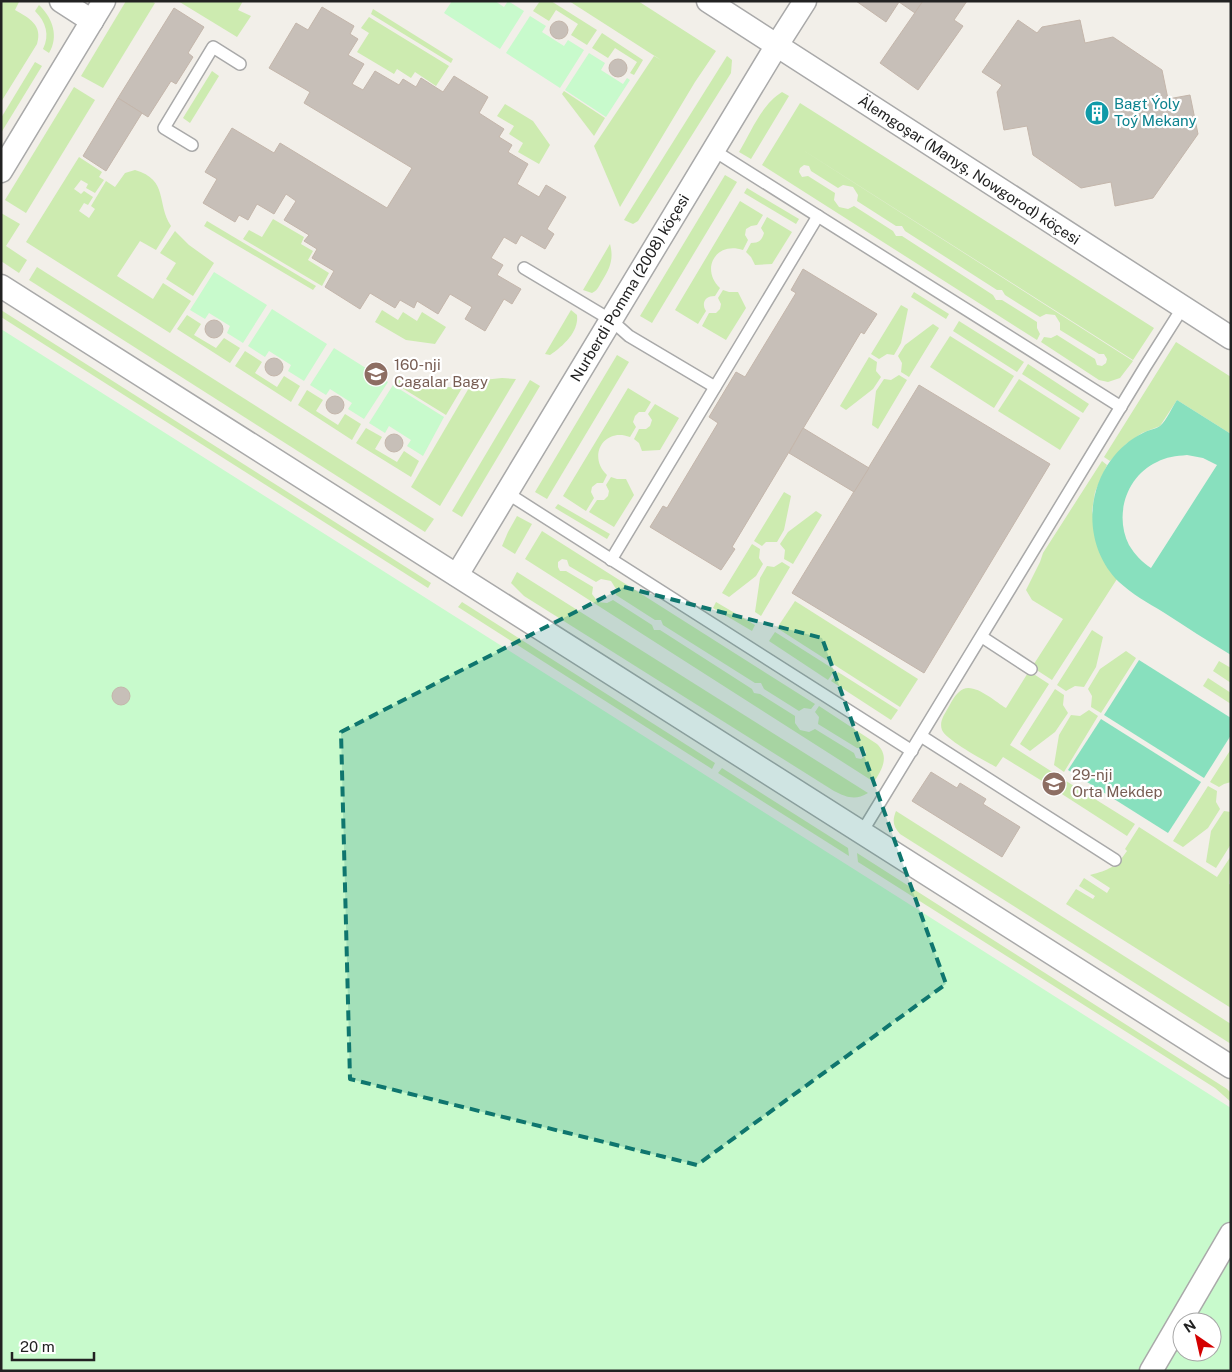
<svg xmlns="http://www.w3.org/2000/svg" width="1232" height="1372" font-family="'Public Sans',sans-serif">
  <rect width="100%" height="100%" fill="#f2efe9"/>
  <g fill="#cdebb0">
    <path d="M1,1L19,2L15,10C29,18 43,25 37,44L1,102Z"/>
    <polygon points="126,1 151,1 155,3 103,88 81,76"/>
    <polygon points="178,1 243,1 238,10 251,16 237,37"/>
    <polygon points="540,1 551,1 597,30 587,45 571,35 578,24 556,10 549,21 533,11"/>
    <polygon points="569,1 638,1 716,51 695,82 620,207 594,146 654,56 661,60"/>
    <path d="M39,5C53,18 59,37 49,53L43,49C50,35 46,22 35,11Z"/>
    <polygon points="373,9 453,59 451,63 371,14"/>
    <polygon points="369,17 449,66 436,86 415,72 411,78 397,69 394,74 357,52 369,33 361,28"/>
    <polygon points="602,33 643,60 634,75 630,73 637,62 615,48 608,58 592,48"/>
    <polygon points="727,56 732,60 731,73 638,221 633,224 624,220"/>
    <polygon points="35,62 42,66 1,133 1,118"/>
    <polygon points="212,71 219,76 190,123 183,118"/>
    <polygon points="74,87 95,100 26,213 5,200"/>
    <polygon points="564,91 605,118 594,136 562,94"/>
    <path d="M782,92L789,96L751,159L739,152C751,132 762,104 782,92Z"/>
    <polygon points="800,103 1154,328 1133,360 795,145 1133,361 1120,378 1108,382 1099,380 1041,342 1044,337 1051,338 1057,335 1095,359 1097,365 1102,366 1106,363 1107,359 1104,354 1099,354 1060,330 1060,323 1055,315 1046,314 1040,317 1005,295 1002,290 997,290 905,231 902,226 896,226 857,201 858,195 853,187 843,185 838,188 811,171 809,166 804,165 800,168 799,172 802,177 808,176 835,193 834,200 839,207 848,209 854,206 893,231 896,236 902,236 993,295 996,300 1002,300 1037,322 1037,328 1040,334 1037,340 762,165"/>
    <polygon points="505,104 533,121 550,145 539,164 518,152 523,143 509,134 514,126 497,116"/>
    <path d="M79,157L102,172L99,177L104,180L95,193L86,188L88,184L81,180L74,189L81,194L84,191L93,197L88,205L84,203L79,211L89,218L95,209L91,206L106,181L115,187L125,173L135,170C169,180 156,203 171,226L156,250L140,241L117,276L153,299L163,283L191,301L170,333L26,242Z"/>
    <polygon points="725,175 737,182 652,323 640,316"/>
    <polygon points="747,188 799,219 796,224 744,193"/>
    <path d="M740,201L763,215L757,225L751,226L746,229L745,235L748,240L743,250C716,241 700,269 720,288L715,296C705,296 701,303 706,311L698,324L675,310Z"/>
    <polygon points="1,213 20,224 6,246 27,260 19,273 1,261"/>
    <path d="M767,217L792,232L772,264L755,265L751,257L746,252L751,243C759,243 762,240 764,233L761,228Z"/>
    <polygon points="273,219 304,237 301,244 313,251 308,260 329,273 322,286 243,239 249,230 262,237"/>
    <polygon points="207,221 316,286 313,290 204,226"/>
    <polygon points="175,231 189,245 214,263 193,296 166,279 176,263 160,253"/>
    <path d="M610,244C614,259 610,268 602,281C599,286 597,291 592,293L583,290Z"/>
    <polygon points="37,267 434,519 425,532 29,280"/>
    <polygon points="723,290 729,292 738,292 746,308 726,340 702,326 709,313 716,313 720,309 721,304 718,298"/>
    <polygon points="914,292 949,314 946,319 911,297"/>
    <polygon points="901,305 908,309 901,343 894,355 887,354 879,359 871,354"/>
    <polygon points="1,310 431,583 428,588 1,317"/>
    <polygon points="382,310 398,320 403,312 417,321 422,312 446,327 435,344 406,340 375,322"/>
    <path d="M571,310L577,315C579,332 563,346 550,355L545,354Z"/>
    <polygon points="187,315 201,324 194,335 216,348 224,338 240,348 230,363 177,329"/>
    <polygon points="959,321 1024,362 1017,372 953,331"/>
    <polygon points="933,324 939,328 909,377 901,372 902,363 898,356 905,345"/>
    <polygon points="950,336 1014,376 994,408 930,367"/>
    <polygon points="1176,342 1231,377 1231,434 1177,400 1160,426 1142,433 1126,444 1110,461 1104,457"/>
    <polygon points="245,351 262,362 255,373 277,387 284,376 300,386 291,402 235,366"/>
    <polygon points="617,355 629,362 547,499 535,492"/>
    <polygon points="869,357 877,362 876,371 881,377 873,389 846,410 840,406"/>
    <polygon points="1028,364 1089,404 1083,413 1022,374"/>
    <polygon points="899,375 907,380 878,429 872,425 876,391 884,379 891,380"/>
    <polygon points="502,378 516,379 440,506 411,487 473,381"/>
    <polygon points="396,379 418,385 462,388 446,415 394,383"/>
    <polygon points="1019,379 1080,418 1060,450 998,411"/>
    <polygon points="530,380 540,386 462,517 452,511"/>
    <path d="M628,388L651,402L645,412H639L635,416L633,422L636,427L630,437C604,427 587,456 607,475L603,483H597L592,487L591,492L594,498L586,511L563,496Z"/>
    <polygon points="307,390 323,400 316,411 338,425 345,414 361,424 352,440 298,405"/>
    <polygon points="655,404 679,418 660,450 642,451 639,443 634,439 639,429 646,429 650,426 652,420 648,414"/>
    <polygon points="366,428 382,437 375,449 397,462 404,451 419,461 411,477 356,443"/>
    <polygon points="1102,461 1107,465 1095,492 1092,511 1107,567 1117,579 1052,680 1032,667 1063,619 1032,600 1026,590 1040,562 1043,553"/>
    <polygon points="611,477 617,479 626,479 634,495 614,527 589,512 597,500 604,500 608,496 609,491 606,485"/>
    <polygon points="784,492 791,496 784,530 777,542 766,542 762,546 754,541"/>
    <polygon points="558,504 610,534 607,539 555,508"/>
    <polygon points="816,511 822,515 793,564 784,559 785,550 780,544 788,532"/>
    <polygon points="517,516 532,524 515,554 502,546 508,532"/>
    <path d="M542,531L815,704L811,709L804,708L799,711L764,689L761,683H755L663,625L661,620H655L616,595V589L611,581L601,579L596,582L569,566L567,560L562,559L558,562V567L560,571H566L593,587L592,594L598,602L607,603L613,600L652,625L654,630H660L752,689L754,693L760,694L795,716V723L800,730L809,732L815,729L854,753L856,758L861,759L865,756L866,752L863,748H857L818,724L819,717L815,712L819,706L877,744C890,757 882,769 874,782L525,559Z"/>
    <polygon points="752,544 760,549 759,558 763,564 756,576 729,597 722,593"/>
    <polygon points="782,562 790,567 761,616 755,612 760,578 767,566 774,567"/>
    <path d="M517,572L868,793C855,801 846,797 834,791L524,596L511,583Z"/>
    <polygon points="795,601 918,679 900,707 777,628"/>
    <polygon points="462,602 715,763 712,769 458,607"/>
    <polygon points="716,602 755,625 752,631 713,608"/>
    <polygon points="1092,630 1103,637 1096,667 1084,687 1075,686 1066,691 1057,685"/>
    <polygon points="775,632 835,670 828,680 769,641"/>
    <polygon points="1126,651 1136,658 1101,713 1091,707 1092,696 1088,689 1100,669"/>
    <polygon points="1219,661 1231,668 1231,683 1213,671"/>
    <path d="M1029,671L1049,684L1010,745L1054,773L1047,784L1003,757L996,767C985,761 946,740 942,730C939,722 944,715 948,708C951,703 954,696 959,692C971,679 994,701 1006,708Z"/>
    <polygon points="838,672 898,710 891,720 831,681"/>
    <polygon points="1208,678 1231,693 1231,704 1203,686"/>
    <polygon points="1055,689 1064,695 1063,705 1068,713 1055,732 1030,751 1020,744"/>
    <polygon points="1089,710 1098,716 1064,772 1054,765 1059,735 1071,715 1080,716"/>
    <polygon points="1231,749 1231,782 1224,784 1219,787 1210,782"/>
    <polygon points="722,768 848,848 849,856 718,773"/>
    <polygon points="1058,776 1135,824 1127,836 1051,787"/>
    <polygon points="1208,786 1217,791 1216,802 1220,809 1208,828 1183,847 1173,841"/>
    <path d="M896,811L1231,1024V1044L900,834C893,826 892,821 896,811Z"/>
    <polygon points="1224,811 1231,812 1231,844 1216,868 1206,862 1211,831"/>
    <path d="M1139,827L1217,877L1231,856L1229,884L1231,885V1008L1066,904L1076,889L1093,899L1095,896L1079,886L1084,878L1107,893L1110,888L1090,875C1109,870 1116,867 1127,851L1125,849Z"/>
    <polygon points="857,853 1227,1089 1231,1093 1231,1102 1215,1088 858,862"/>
  </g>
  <g fill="#c8facc" fill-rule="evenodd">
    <polygon points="452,1 495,1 504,7 508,1 524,11 500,49 444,13"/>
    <polygon points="530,16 546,26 542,32 564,46 568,40 584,50 560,88 506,53"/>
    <polygon points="589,53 605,63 601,70 623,84 627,78 630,80 606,117 565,90"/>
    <polygon points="214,272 267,305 243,343 227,333 230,326 209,313 205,319 190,310"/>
    <polygon points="272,309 327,344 304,381 288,371 291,365 269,351 265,357 248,346"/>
    <path d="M1,329L1231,1108V1371H1ZM1182,1322H1212V1352H1182Z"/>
    <polygon points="334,348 388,382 364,419 348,409 352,403 330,389 326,395 310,385"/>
    <polygon points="393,385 444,417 423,456 407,446 411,440 389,426 385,433 369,423"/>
  </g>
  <g fill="#88e0be" fill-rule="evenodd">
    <path d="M1177,400L1231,434V655C1208,641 1186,627 1163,612C1148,603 1132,594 1119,582C1086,550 1084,496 1111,460C1119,449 1130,439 1143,433C1148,430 1156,429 1160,426C1167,420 1172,407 1177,400ZM1187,455L1203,458L1217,465L1151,568C1142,562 1135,555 1129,545C1114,516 1126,476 1157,462C1166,457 1176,456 1187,455Z"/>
    <polygon points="1139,660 1231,718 1231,735 1204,778 1104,715"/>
    <polygon points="1101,719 1201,782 1168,833 1068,770"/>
  </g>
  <g fill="#c7bfb8" stroke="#c4b6ab">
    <polygon points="856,1 923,1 915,13 899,2 886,22"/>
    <polygon points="923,1 967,1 954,20 963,26 918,90 880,63"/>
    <polygon points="322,7 354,26 350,34 358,39 348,55 364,64 352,84 363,90 375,71 399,85 403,79 416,87 421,78 443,92 454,76 488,97 479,113 504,129 499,137 512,145 508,152 528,164 517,184 539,197 546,185 566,197 547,229 554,234 545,249 521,235 516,244 504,237 491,258 503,265 497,275 521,289 512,304 504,299 485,331 465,319 472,307 450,294 438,314 417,301 414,308 400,300 395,308 370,293 360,309 325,287 334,271 312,258 317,249 304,241 309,235 284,220 296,201 286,194 274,214 257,204 248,220 239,215 235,222 203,203 217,179 205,172 232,128 274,153 280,143 387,208 412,168 304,103 310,92 269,68 296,23 308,30"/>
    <polygon points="174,8 204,27 188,53 193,57 176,84 171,81 148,117 118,98"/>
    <polygon points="1018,20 1037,33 1042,27 1080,20 1085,43 1113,37 1162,70 1168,99 1190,95 1198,134 1153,198 1115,206 1111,182 1081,188 1033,155 1027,126 1004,130 997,92 1002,85 982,72"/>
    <circle cx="559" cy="30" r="9"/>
    <circle cx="618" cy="68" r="9"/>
    <polygon points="118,98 142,113 106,171 83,156"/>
    <polygon points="803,269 877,314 864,334 861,332 732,547 735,549 721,570 650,527 663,506 667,508 718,423 709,417 736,372 745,377 796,293 791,290"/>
    <circle cx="214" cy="329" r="9"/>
    <circle cx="274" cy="367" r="9"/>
    <polygon points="919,385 1050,464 924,673 792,593"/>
    <circle cx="335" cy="405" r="9"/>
    <polygon points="803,428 869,468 854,492 789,453"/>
    <circle cx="394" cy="443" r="9"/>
    <circle cx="121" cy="696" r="9"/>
    <polygon points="931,772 957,788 960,783 986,799 983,804 1020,827 1002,857 912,801"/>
  </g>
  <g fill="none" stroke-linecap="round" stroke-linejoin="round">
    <defs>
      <g id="service">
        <polyline points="192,145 164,128 213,47 240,64"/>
        <polyline points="713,150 1121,407"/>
        <polyline points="524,268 611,320 629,336 715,387"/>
        <polyline points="507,493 912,751"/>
        <polyline points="611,560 818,216"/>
        <polyline points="982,637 1031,669"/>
        <polyline points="921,736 1115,860"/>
        <polyline points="862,832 1145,367 1183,307"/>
      </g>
      <g id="minor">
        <polyline points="61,1 92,21"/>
        <polyline points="708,1 1231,338"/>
        <polyline points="1,171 104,1"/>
        <polyline points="1,286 1231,1067"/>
        <polyline points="457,575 777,45 805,1"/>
        <polyline points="1151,1371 1231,1234"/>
      </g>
    </defs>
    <use href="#service" stroke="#a9a9a9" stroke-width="14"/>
    <use href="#minor" stroke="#a9a9a9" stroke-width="25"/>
    <use href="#service" stroke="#fff" stroke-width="11"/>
    <use href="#minor" stroke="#fff" stroke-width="22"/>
  </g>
  <path fill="#0f766e" fill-opacity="0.2" stroke="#0f766e" stroke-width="4" stroke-dasharray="10 6" stroke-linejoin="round" d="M624,587L822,638L946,984L697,1165L350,1079L341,732Z"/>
  <defs>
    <symbol id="building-disc" viewBox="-11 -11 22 22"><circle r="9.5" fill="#0f9aa8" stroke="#fff"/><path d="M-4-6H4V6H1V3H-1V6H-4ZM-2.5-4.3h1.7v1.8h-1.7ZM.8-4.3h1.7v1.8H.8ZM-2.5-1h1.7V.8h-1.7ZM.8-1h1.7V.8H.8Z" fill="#fff"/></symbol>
    <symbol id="school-disc" viewBox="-11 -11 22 22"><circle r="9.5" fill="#8d6e63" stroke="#fff"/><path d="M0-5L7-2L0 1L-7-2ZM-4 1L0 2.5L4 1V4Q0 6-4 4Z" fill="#fff"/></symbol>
  </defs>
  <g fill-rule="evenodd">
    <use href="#building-disc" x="1083" y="99" width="28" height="28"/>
    <use href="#school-disc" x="362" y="360" width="28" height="28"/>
    <use href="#school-disc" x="1040" y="770" width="28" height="28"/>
  </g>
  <g text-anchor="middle" stroke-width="4.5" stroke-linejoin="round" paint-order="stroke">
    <g font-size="15" fill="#0d838f" stroke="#fff" text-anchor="start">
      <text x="1114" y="109">Bagt Ýoly<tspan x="1114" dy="17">Toý Mekany</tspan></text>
    </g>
    <g font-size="15" fill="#222" stroke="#fff">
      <text transform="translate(969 170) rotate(33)" y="5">Älemgoşar (Manyş, Nowgorod) köçesi</text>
      <text transform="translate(630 288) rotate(-59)" y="5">Nurberdi Pomma (2008) köçesi</text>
    </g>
    <g font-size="15" fill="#785e54" stroke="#fff" text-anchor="start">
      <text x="394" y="370">160-nji<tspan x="394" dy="17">Cagalar Bagy</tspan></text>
      <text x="1072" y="780">29-nji<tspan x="1072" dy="17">Orta Mekdep</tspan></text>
    </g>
  </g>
  <rect width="1232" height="1372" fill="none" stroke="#222222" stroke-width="5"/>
  <g transform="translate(1197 1337) rotate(326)"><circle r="24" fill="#ffffff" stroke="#a7a7a7"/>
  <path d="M0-4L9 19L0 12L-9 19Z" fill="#d40000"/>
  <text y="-8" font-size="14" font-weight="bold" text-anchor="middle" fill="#222222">N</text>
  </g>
  <path d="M12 1352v8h82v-8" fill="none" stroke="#222222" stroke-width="2.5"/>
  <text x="20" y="1352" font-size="15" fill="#222222" stroke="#ffffff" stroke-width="4" paint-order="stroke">20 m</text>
</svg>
